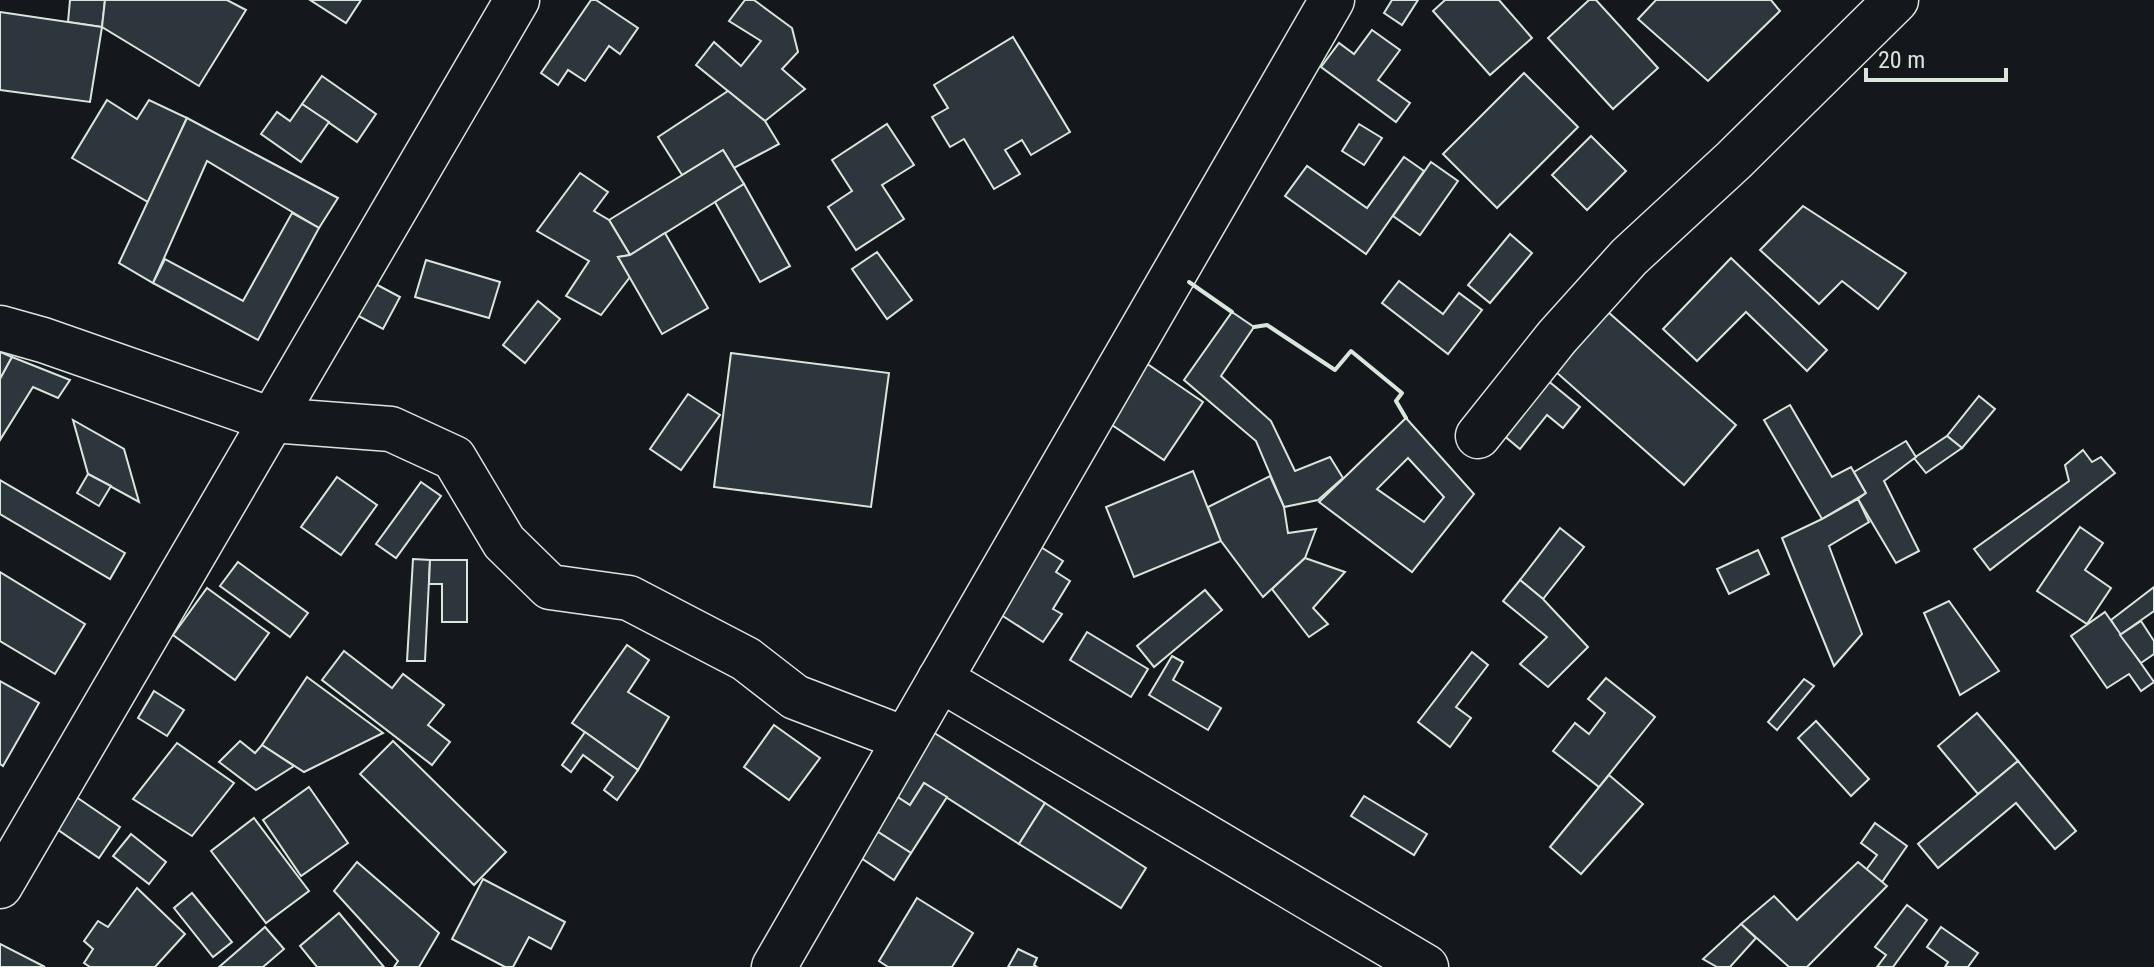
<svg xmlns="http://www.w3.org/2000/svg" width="2154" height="967" font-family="'Roboto Condensed',sans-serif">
  <rect width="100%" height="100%" fill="#14181c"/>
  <g fill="#2c363c" stroke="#d8e6dc" stroke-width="2" fill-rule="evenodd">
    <polygon points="70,0 105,0 102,27 68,22"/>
    <polygon points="105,0 227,0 246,10 199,86 102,27"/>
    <polygon points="310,0 361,0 346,23"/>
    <polygon points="591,0 596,0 638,28 620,54 609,46 585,81 568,70 558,85 541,73"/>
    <polygon points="745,0 754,0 792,28 798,52 782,69 805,89 765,121 696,65 714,42 741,66 761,41 729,21"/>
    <polygon points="1392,0 1418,0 1402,25 1384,13"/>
    <polygon points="1445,0 1499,0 1532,38 1490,75 1433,11"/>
    <polygon points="1589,0 1596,0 1658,68 1613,109 1548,38"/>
    <polygon points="1656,0 1771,0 1780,11 1708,81 1638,19"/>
    <polygon points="0,12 102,27 90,102 0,90"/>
    <polygon points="1372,30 1400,50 1378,80 1410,103 1396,122 1321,67 1339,43 1354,54"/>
    <polygon points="1013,37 1070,132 1031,155 1022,140 1005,150 1020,174 994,189 964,139 950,147 932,117 948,108 934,85"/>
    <polygon points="1524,73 1578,127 1497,208 1443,154"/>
    <polygon points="322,76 376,114 357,142 302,104"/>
    <polygon points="728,91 765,121 779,144 734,168 723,150 682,175 658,137"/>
    <polygon points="107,100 137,119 149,100 187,118 148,202 72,158"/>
    <polygon points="302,104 329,122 301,162 261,134 277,112 290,121"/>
    <polygon points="187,118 338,198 319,228 207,161 153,283 119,263"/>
    <polygon points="887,124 914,165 882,185 904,219 856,250 828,207 852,191 832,160"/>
    <polygon points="1359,124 1382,138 1364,165 1342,151"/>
    <polygon points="1591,136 1626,171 1587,210 1552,175"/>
    <polygon points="723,150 744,184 630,255 609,220"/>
    <polygon points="1404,157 1424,171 1366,254 1285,196 1307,166 1367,208"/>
    <polygon points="1431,162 1458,181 1420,235 1393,216"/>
    <polygon points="580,173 608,192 594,211 609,220 630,255 618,257 630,277 601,315 566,296 589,261 537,231"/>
    <polygon points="744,184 790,266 760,282 715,202"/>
    <polygon points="1803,206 1906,273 1878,309 1842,281 1819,304 1760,250"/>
    <polygon points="292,213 319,228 258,340 153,283 165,259 243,301"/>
    <polygon points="665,233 708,308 662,334 618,257 630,255"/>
    <polygon points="1510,234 1532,253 1490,303 1468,285"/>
    <polygon points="877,252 912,300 887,319 852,269"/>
    <polygon points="1731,258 1827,350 1807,371 1746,312 1697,361 1663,329"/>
    <polygon points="426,260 500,282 489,318 415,297"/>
    <polygon points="368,280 400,297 383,329 351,312"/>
    <polygon points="1399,281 1443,314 1459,293 1482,310 1448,354 1382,303"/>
    <polygon points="538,301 560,319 525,363 503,345"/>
    <polygon points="1232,312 1254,327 1221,376 1271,421 1295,471 1330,457 1343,478 1318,500 1284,507 1256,441 1184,380"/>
    <polygon points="1608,312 1736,425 1684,485 1556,372"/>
    <polygon points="0,352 12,357 0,379"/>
    <polygon points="731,353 889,373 871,507 714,487"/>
    <polygon points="12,357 70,380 58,398 33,387 0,440 0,379"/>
    <polygon points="1146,363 1203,402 1164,460 1106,421"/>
    <polygon points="1541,375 1580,407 1563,428 1547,415 1520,449 1496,429"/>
    <polygon points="688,394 720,415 681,470 650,449"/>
    <polygon points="1979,396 1995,409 1962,448 1947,436"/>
    <polygon points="1790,405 1832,477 1851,467 1866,493 1822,519 1764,420"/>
    <path d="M1406,418L1474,494L1412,572L1319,502ZM1408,458L1444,497L1424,522L1377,489Z"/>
    <polygon points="73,420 124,449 139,502 88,474"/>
    <polygon points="1947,436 1962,448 1926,473 1914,458"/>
    <polygon points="1906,441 1916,457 1884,481 1919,551 1896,563 1858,499 1866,493 1854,472"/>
    <polygon points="2083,450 2092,462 2101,457 2115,473 1990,570 1974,549 2069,481 2065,465"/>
    <polygon points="1193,471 1221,541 1134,577 1106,507"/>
    <polygon points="88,474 111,486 99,506 77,493"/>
    <polygon points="1270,476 1284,507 1288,533 1316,529 1305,558 1263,597 1221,541 1208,507"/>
    <polygon points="337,477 377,505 341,555 301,527"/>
    <polygon points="0,480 125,553 110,579 0,514"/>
    <polygon points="421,482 441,496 396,558 376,544"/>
    <polygon points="1858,499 1869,522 1829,546 1862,634 1834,666 1782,538 1822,519"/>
    <polygon points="2080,527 2103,543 2085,570 2111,588 2087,624 2037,591"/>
    <polygon points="1560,528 1584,547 1543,599 1520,580"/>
    <polygon points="1036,544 1063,561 1056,572 1070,581 1053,609 1062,614 1043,642 992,609"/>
    <polygon points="1758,550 1769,574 1729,594 1717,569"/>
    <polygon points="1305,558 1345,572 1313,608 1328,624 1309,637 1272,589"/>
    <polygon points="413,559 430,560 425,661 407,661"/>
    <polygon points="430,560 467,560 467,622 442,622 442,584 429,584"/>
    <polygon points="238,562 308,613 290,637 220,586"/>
    <polygon points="0,572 85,624 55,674 0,641"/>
    <polygon points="1520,580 1543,599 1588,647 1548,687 1520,664 1547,637 1503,601"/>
    <polygon points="2154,587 2154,611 2120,635 2111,620"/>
    <polygon points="207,588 269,633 235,680 173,635"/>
    <polygon points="1205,590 1222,610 1154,667 1137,646"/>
    <polygon points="1949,601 1999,671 1960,695 1924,613"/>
    <polygon points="2105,612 2154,682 2141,691 2129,674 2107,688 2071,636"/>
    <polygon points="2141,621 2154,641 2154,654 2141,663 2120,635"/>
    <polygon points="1087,632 1148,669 1131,697 1070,660"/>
    <polygon points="627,645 649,660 628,692 669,717 638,770 572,723"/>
    <polygon points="344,651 392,688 403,674 444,705 428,725 450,742 432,765 322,680"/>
    <polygon points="1472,652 1488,665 1456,707 1471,718 1450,747 1418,722"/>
    <polygon points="1172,656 1183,662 1173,680 1221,708 1208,730 1149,695"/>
    <polygon points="307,677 383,733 304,772 262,745"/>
    <polygon points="1606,678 1655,717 1599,787 1553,751 1575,723 1589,734 1605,713 1588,699"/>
    <polygon points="1804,679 1814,686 1777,730 1768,722"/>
    <polygon points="0,681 39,703 3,766 0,764"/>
    <polygon points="154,691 184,710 167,736 138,718"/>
    <polygon points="1977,713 2018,761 1978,794 1938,746"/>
    <polygon points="1816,721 1869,779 1851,796 1798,738"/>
    <polygon points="774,725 820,758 789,800 744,767"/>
    <polygon points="925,727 1045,803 1019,844 924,783 910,805 885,790"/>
    <polygon points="585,732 638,770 617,800 604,790 613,777 583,755 571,772 562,765"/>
    <polygon points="240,741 255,753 262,745 294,766 256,790 219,762"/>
    <polygon points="393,741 506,852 474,885 360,774"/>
    <polygon points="177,743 234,783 192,836 133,799"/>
    <polygon points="2018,761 2076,831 2055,849 2016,803 1938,868 1918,844"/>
    <polygon points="1609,775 1643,804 1581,874 1550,847"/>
    <polygon points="924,783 947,797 911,853 875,830 893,794 910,805"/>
    <polygon points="309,787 348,843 301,876 263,820"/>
    <polygon points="69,792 120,827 99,858 48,823"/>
    <polygon points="1364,796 1427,834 1414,855 1351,816"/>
    <polygon points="1045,803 1146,868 1121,908 1019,844"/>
    <polygon points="254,818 309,891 266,923 211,851"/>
    <polygon points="1875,823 1907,846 1882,882 1866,870 1877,855 1861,843"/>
    <polygon points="875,830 911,853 894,880 858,856"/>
    <polygon points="131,834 166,862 149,884 113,856"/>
    <polygon points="357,862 439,933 419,967 394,967 398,961 334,891"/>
    <polygon points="1858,862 1887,886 1807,967 1789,967 1741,924 1774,896 1797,920"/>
    <polygon points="483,879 565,922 551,949 529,937 513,967 505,967 452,939"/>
    <polygon points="137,888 185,934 155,967 90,967 84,963 93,949 84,941 98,921 108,927"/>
    <polygon points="192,893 232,942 213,957 174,908"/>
    <polygon points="917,898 973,933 952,967 888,967 879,961"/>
    <polygon points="1907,905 1927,920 1893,967 1877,967 1886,955 1875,947"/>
    <polygon points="339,913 384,967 317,967 300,946"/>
    <polygon points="1741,924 1756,938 1730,967 1717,967 1703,959"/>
    <polygon points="265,927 284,949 263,967 219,967"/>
    <polygon points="1941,927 1978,953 1968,967 1945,967 1948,962 1927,947"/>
    <polygon points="0,944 45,967 0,967"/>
    <polygon points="1018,949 1037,958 1034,965 1037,967 1008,967"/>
  </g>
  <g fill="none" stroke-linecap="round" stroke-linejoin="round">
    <defs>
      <g id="minor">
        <polyline points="0,328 43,340 272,420 391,429 454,458 504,542 550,587 629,598 746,659 795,697 905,739"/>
        <polyline points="1478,436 1557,337 1629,257 1734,160 1896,0"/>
        <polyline points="940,679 1426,967"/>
        <polyline points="0,886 517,0"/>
        <polyline points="774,967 1332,0"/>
      </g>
    </defs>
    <use href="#minor" stroke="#d8e6dc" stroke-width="47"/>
    <use href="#minor" stroke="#14181c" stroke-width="44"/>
    <g stroke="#d8e6dc" stroke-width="4">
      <polyline points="1189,282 1232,312"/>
      <polyline points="1254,327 1267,325 1335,370 1351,351 1402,393 1396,401 1406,418"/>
    </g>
  </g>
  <path d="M1866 68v12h140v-12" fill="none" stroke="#d8e6dc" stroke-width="4"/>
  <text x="1878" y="68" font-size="24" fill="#d8e6dc" stroke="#14181c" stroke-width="6" paint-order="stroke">20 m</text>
</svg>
